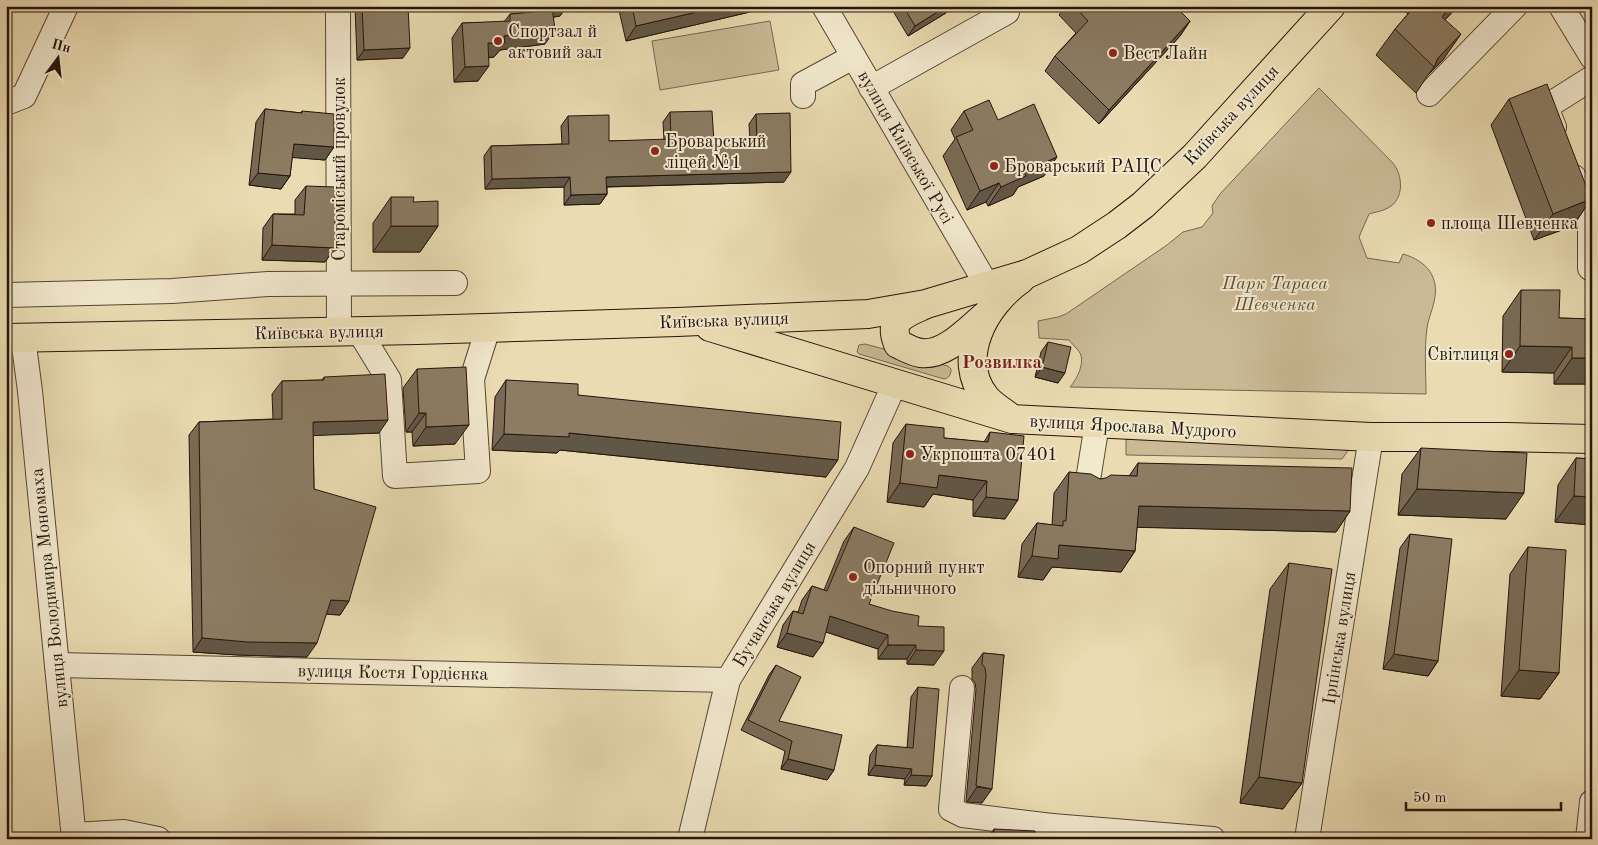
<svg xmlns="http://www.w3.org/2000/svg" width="1598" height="845" font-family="'Old Standard TT',serif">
  <rect width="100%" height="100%" fill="#eadcb2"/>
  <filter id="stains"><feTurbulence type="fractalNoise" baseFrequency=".004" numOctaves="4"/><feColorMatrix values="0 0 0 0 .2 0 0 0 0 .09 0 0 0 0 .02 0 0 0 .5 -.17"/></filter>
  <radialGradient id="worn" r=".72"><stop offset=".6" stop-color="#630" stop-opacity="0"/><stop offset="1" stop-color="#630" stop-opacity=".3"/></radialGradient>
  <g fill="#c9ba96" stroke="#776752">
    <polygon points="770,21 779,70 660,90 652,41"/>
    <path d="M1319,88L1392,162C1403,174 1405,199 1388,208C1383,211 1375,212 1369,214L1359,237L1367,258L1399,263L1403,254C1427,261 1440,277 1434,302C1432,311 1428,320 1427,328C1424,350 1426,372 1426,394L1070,387C1077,379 1085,363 1080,353C1077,348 1072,344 1069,340L1039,338L1038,321L1058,317L1066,314L1167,245L1183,232L1202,227L1213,213L1212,206L1220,194Z"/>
    <path d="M865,344L948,366L951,369C951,375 949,378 944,379L859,354L857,352L859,345Z"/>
    <polygon points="1126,439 1352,445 1342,459 1126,455"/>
  </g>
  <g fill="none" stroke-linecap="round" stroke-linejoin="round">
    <defs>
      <g id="minor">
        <polyline points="338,6 339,331"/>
        <polyline points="824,6 988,287"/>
        <polyline points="1561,6 1592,57"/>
        <polyline points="871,88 1007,12"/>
        <polyline points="1429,94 1515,6"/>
        <polyline points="803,96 803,84 853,57"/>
        <polyline points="6,103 24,96 66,6"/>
        <polyline points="1554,127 1546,107 1592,78"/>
        <polyline points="1574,177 1590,219 1590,268 1592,268"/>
        <polyline points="6,295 172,291 268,284 455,283"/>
        <polyline points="359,331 389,380 395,476 478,471 472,379 488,328"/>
        <polyline points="23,338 30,391 74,839"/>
        <polyline points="1087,486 1097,424"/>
        <polyline points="57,665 728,680"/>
        <polyline points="962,688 951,809 963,815 1052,826"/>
        <polyline points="74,835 124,832 158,839"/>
        <polyline points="690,839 728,680 857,468 895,383"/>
        <polyline points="1050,839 1052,826 1213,839"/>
        <polyline points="1307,839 1371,437"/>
        <polyline points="1588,839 1592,802"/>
      </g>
      <g id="major">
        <path d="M922,306C902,315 888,320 898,344C905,347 913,352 921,353C945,356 968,330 985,316"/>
        <polyline points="710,327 1012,419 1371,437 1507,437 1592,439"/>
        <polyline points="6,338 417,330 677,322 868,314 926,304 1027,274 1079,250 1117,225 1143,205 1195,156 1331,6"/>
        <path d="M1007,415C1000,410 991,404 986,398C954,359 985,304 1020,280"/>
      </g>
    </defs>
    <use href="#minor" stroke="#564636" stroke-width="26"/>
    <use href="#major" stroke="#25140d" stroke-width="30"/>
    <use href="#minor" stroke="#f1e8cd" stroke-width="24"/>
    <use href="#major" stroke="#eadcb2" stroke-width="28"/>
  </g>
  <g fill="#786b55" stroke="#25140d">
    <polygon points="355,6 408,6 403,58 357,60"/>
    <polygon points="520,6 567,6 560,16 554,17 545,44 500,50 494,57 488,58 478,81 454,82 452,38 462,23 504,22 510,14 521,13"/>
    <polygon points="618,6 769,6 767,8 626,41"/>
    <polygon points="896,6 950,6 946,13 908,36 893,11"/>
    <polygon points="1065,6 1175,6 1190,21 1180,36 1099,124 1045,71 1055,56 1076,33 1059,15"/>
    <polygon points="1407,6 1458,6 1445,20 1443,60 1428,75 1416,93 1376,55 1395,29 1408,14 1404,11"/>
    <polygon points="1509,99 1591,199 1573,226 1534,240 1491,125"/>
    <polygon points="265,109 301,113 302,111 334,147 325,160 292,157 290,176 281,189 249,185 256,122"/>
    <polygon points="964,111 998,120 1044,176 1018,187 1013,195 988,206 986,202 967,210 943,156 955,139 951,130"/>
    <polygon points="670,112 714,142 750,141 749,124 756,114 784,182 607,187 607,194 600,204 564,205 564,187 485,189 484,156 491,146 562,144 561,126 568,116 609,141 664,140 663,122"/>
    <polygon points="306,186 335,248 325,262 262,260 263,228 273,214 295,214 295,200"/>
    <polygon points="391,197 413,202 438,226 420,252 373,252 373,223"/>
    <polygon points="1521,290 1559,318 1592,319 1592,384 1554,384 1554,373 1502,372 1503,316"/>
    <polygon points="1048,342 1058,383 1035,377 1041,352"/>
    <polygon points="417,369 455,444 413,446 412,432 406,432 403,388"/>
    <polygon points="324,377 379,433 313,435 314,489 349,601 340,615 326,614 307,657 238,655 193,652 189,435 199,422 273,419 272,394 282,381 322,380"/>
    <polygon points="506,380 578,395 826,477 560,450 557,453 492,450 495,397"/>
    <polygon points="906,424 944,438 984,442 990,432 1005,519 973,516 973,500 933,494 924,507 887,502 893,443"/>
    <polygon points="1421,448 1506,519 1398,515 1402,474"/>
    <polygon points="1576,458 1592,459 1592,525 1555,522 1558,485"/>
    <polygon points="1138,463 1350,511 1336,532 1137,527 1135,551 1121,572 1052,567 1043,580 1018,577 1022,544 1037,523 1052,525 1054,493 1069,472 1100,479 1129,476"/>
    <polygon points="854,527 869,604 918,626 934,665 907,664 907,659 878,659 878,649 826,632 813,657 777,647 783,625 793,611 798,612 802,600 812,586 824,590 844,541"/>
    <polygon points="1410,534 1438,661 1428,676 1383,669 1400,548"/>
    <polygon points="1528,547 1559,673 1540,699 1501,696 1510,574"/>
    <polygon points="1289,563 1302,783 1283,809 1240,803 1270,589"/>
    <polygon points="983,653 1004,655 982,803 966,801 976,689 975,683 972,679 972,668"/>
    <polygon points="776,665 779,721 834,770 827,780 781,769 785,751 741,730 769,675"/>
    <polygon points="918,687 932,776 926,786 904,785 905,779 868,775 870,755 877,745 907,748 911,697"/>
    <polygon points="994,829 1035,839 987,839"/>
  </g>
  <g fill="#615745" stroke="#25140d">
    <polygon points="550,6 567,6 560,16 542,19"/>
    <polygon points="723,6 769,6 767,8 626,41 636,26"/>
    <polygon points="947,6 950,6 946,13 908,36 915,26"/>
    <polygon points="1451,6 1458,6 1423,43 1442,17"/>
    <polygon points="1190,21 1180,36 1099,124 1109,110"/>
    <polygon points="555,30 545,44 500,50 494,57 478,58 488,43 504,36"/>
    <polygon points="1461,34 1443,60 1428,75 1434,67 1438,58"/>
    <polygon points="410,48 403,58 357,60 364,50"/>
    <polygon points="489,66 478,81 454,82 465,67"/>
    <polygon points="294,144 334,147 325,160 285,157"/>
    <polygon points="1057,157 1044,176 1018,187 1013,195 988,206 1001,187 1024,172"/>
    <polygon points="791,172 784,182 599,187 606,177"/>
    <polygon points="258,173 290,176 281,189 249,185"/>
    <polygon points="570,177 564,187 485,189 492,179"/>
    <polygon points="999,183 986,202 967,210 980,191"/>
    <polygon points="607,194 600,204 564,205 571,195"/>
    <polygon points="1591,199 1573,226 1534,240 1553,214"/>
    <polygon points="391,226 438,226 420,252 373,252"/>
    <polygon points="272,245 335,248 325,262 262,260"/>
    <polygon points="1520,346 1572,347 1554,373 1502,372"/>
    <polygon points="1572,358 1592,358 1592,384 1554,384"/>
    <polygon points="1042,367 1065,373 1058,383 1035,377"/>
    <polygon points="419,413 426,413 412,432 406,432"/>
    <polygon points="388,420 379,433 303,436 313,422"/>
    <polygon points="469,425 455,444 413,446 426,427"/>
    <polygon points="569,433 838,460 826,477 560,450 557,453 492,450 504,434"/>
    <polygon points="939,475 987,481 973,500 933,494 924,507 887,502 900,483"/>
    <polygon points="1417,489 1524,493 1506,519 1398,515"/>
    <polygon points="1574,496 1592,497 1592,525 1555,522"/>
    <polygon points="986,497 1018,500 1005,519 973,516"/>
    <polygon points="1139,506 1350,511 1336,532 1124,527"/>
    <polygon points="1059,545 1135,551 1121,572 1052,567 1043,580 1018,577 1032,556"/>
    <polygon points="331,600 349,601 340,615 321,614"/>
    <polygon points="830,616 888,635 878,649 820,630"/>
    <polygon points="787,633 823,643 813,657 777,647"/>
    <polygon points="202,638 317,643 307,657 238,655 193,652"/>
    <polygon points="888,645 916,645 907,659 878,659"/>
    <polygon points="916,650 944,651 934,665 907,664"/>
    <polygon points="1394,654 1438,661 1428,676 1383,669"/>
    <polygon points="1519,670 1559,673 1540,699 1501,696"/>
    <polygon points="788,759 834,770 827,780 781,769"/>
    <polygon points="875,765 912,769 905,779 868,775"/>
    <polygon points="911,775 932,776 926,786 904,785"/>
    <polygon points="1259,777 1302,783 1283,809 1240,803"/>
    <polygon points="977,787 992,789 982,803 967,802"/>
  </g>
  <g fill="#8b7c63" stroke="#25140d">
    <polygon points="362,6 408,6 410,48 364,50"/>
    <polygon points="533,6 552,6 555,30 504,36 505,43 488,43 489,66 465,67 462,23 510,21 510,14 534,12"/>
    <polygon points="632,6 723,6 636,26"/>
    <polygon points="903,6 947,6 915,26"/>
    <polygon points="1074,6 1175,6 1190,21 1109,110 1055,56 1088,21"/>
    <polygon points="1415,6 1451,6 1442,17 1461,34 1438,58 1434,67 1395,29"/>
    <polygon points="1547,84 1591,199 1553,214 1509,99"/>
    <polygon points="989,100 998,120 1034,104 1057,157 1024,172 1026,176 1001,187 999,183 980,191 956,137 973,130 964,111"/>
    <polygon points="265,109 302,113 302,111 334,114 334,147 294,144 290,176 258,173"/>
    <polygon points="712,111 714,142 757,141 756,114 790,113 791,172 606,177 607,194 571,195 570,177 492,179 491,146 569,144 568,116 609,115 609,141 671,139 670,112"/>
    <polygon points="306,186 335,187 335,248 272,245 273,214 304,215"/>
    <polygon points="391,197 414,197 413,202 438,201 438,226 391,226"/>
    <polygon points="1521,290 1560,290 1559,318 1592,319 1592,358 1572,358 1572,347 1520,346"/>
    <polygon points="1048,342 1071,347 1065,373 1042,367"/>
    <polygon points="466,367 469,425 426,427 426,413 419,413 417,369"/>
    <polygon points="385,374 388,420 313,422 314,489 376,507 349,601 331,600 317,643 248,642 202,638 199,422 282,419 282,381 324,380 324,377"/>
    <polygon points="506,380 578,384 578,395 841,422 838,460 569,433 569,437 504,434"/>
    <polygon points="906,424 944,428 944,438 988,442 990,432 1024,436 1018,500 986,497 987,481 939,475 937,488 900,483"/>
    <polygon points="1421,448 1527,453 1524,493 1417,489"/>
    <polygon points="1576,458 1592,459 1592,497 1574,496"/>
    <polygon points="1138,463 1352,468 1350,511 1139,506 1135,551 1059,545 1058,559 1032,556 1037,523 1063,526 1063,521 1066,521 1069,472 1091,474 1100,479 1106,478 1111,475 1137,476"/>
    <polygon points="854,527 894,543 869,604 892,611 919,616 918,626 944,627 944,651 916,650 916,645 888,645 888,635 830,616 823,643 787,633 793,611 803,614 812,586 827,591"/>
    <polygon points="1410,534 1452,539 1438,661 1394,654"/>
    <polygon points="1528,547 1566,550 1559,673 1519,670"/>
    <polygon points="1289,563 1332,569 1302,783 1259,777"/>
    <polygon points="983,653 1004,655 992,789 976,786 986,675 985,668 982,664"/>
    <polygon points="776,665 801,677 779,721 842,735 834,770 788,759 792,741 748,720"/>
    <polygon points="918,687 939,689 932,776 911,775 912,769 875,765 877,745 913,748"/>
    <polygon points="994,829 1035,831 1035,839 993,839"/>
  </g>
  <g fill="#8f2418" stroke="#f1e8cd" stroke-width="2">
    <circle cx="498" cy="41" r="5"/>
    <circle cx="1113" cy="53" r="5"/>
    <circle cx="655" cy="151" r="5"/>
    <circle cx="994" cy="166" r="5"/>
    <circle cx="1431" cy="223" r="5"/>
    <circle cx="1509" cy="354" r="5"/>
    <circle cx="910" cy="454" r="5"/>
    <circle cx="853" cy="577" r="5"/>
  </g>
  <g text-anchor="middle" stroke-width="4" stroke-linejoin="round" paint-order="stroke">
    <g font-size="18" fill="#25140d" stroke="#f1e8cd" text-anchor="start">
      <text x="508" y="37">Спортзал й<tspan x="508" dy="21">актовий зал</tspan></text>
      <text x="1123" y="59">Вест Лайн</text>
      <text x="665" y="147">Броварський<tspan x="665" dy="21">ліцей №1</tspan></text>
      <text x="1004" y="172">Броварський РАЦС</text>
      <text x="1441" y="229">площа Шевченка</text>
      <text x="1499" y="360" text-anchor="end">Світлиця</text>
      <text x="920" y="460">Укрпошта 07401</text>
      <text x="863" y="573">Опорний пункт<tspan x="863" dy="21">дільничного</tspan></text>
    </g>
    <g font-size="18" fill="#25140d" stroke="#f1e8cd">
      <text transform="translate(1231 115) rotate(-47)" y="6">Київська вулиця</text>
      <text transform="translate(906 147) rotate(60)" y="6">вулиця Київської Русі</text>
      <text transform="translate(339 169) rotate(-90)" y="6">Староміський провулок</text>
      <text transform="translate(724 320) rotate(-2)" y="6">Київська вулиця</text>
      <text transform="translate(319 332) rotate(-1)" y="6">Київська вулиця</text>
      <text transform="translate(1133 426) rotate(3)" y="6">вулиця Ярослава Мудрого</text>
      <text transform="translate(49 588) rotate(-96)" y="6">вулиця Володимира Мономаха</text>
      <text transform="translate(774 604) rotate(-59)" y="6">Бучанська вулиця</text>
      <text transform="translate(1339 638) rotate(-81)" y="6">Ірпінська вулиця</text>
      <text transform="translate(393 672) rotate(1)" y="6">вулиця Костя Гордієнка</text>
    </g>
    <g font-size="18" font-style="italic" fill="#5e4e3d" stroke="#f1e8cd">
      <text x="1275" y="289">Парк Тараса<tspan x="1275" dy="21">Шевченка</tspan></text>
    </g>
    <g font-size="19" font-weight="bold" fill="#7a1f14" stroke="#f1e8cd">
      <text x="1002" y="368">Розвилка</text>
    </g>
  </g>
  <rect width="1598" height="845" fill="none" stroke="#eadcb2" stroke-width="25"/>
  <rect x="8" y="8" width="1583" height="830" fill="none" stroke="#25140d" stroke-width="2.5"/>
  <rect x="12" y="12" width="1573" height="820" fill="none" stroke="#25140d"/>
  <g transform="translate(58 58) rotate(15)" stroke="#f1e8cd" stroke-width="4" paint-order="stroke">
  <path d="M0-4L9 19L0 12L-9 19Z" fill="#25140d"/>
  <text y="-8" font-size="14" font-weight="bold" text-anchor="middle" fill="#25140d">Пн</text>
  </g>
  <path d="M1406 802v8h155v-8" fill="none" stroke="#25140d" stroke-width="2.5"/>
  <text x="1413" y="802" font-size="15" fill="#25140d" stroke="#f1e8cd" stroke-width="4" paint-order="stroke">50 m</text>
  <rect width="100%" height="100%" filter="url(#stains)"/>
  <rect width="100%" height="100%" fill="url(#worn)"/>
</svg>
